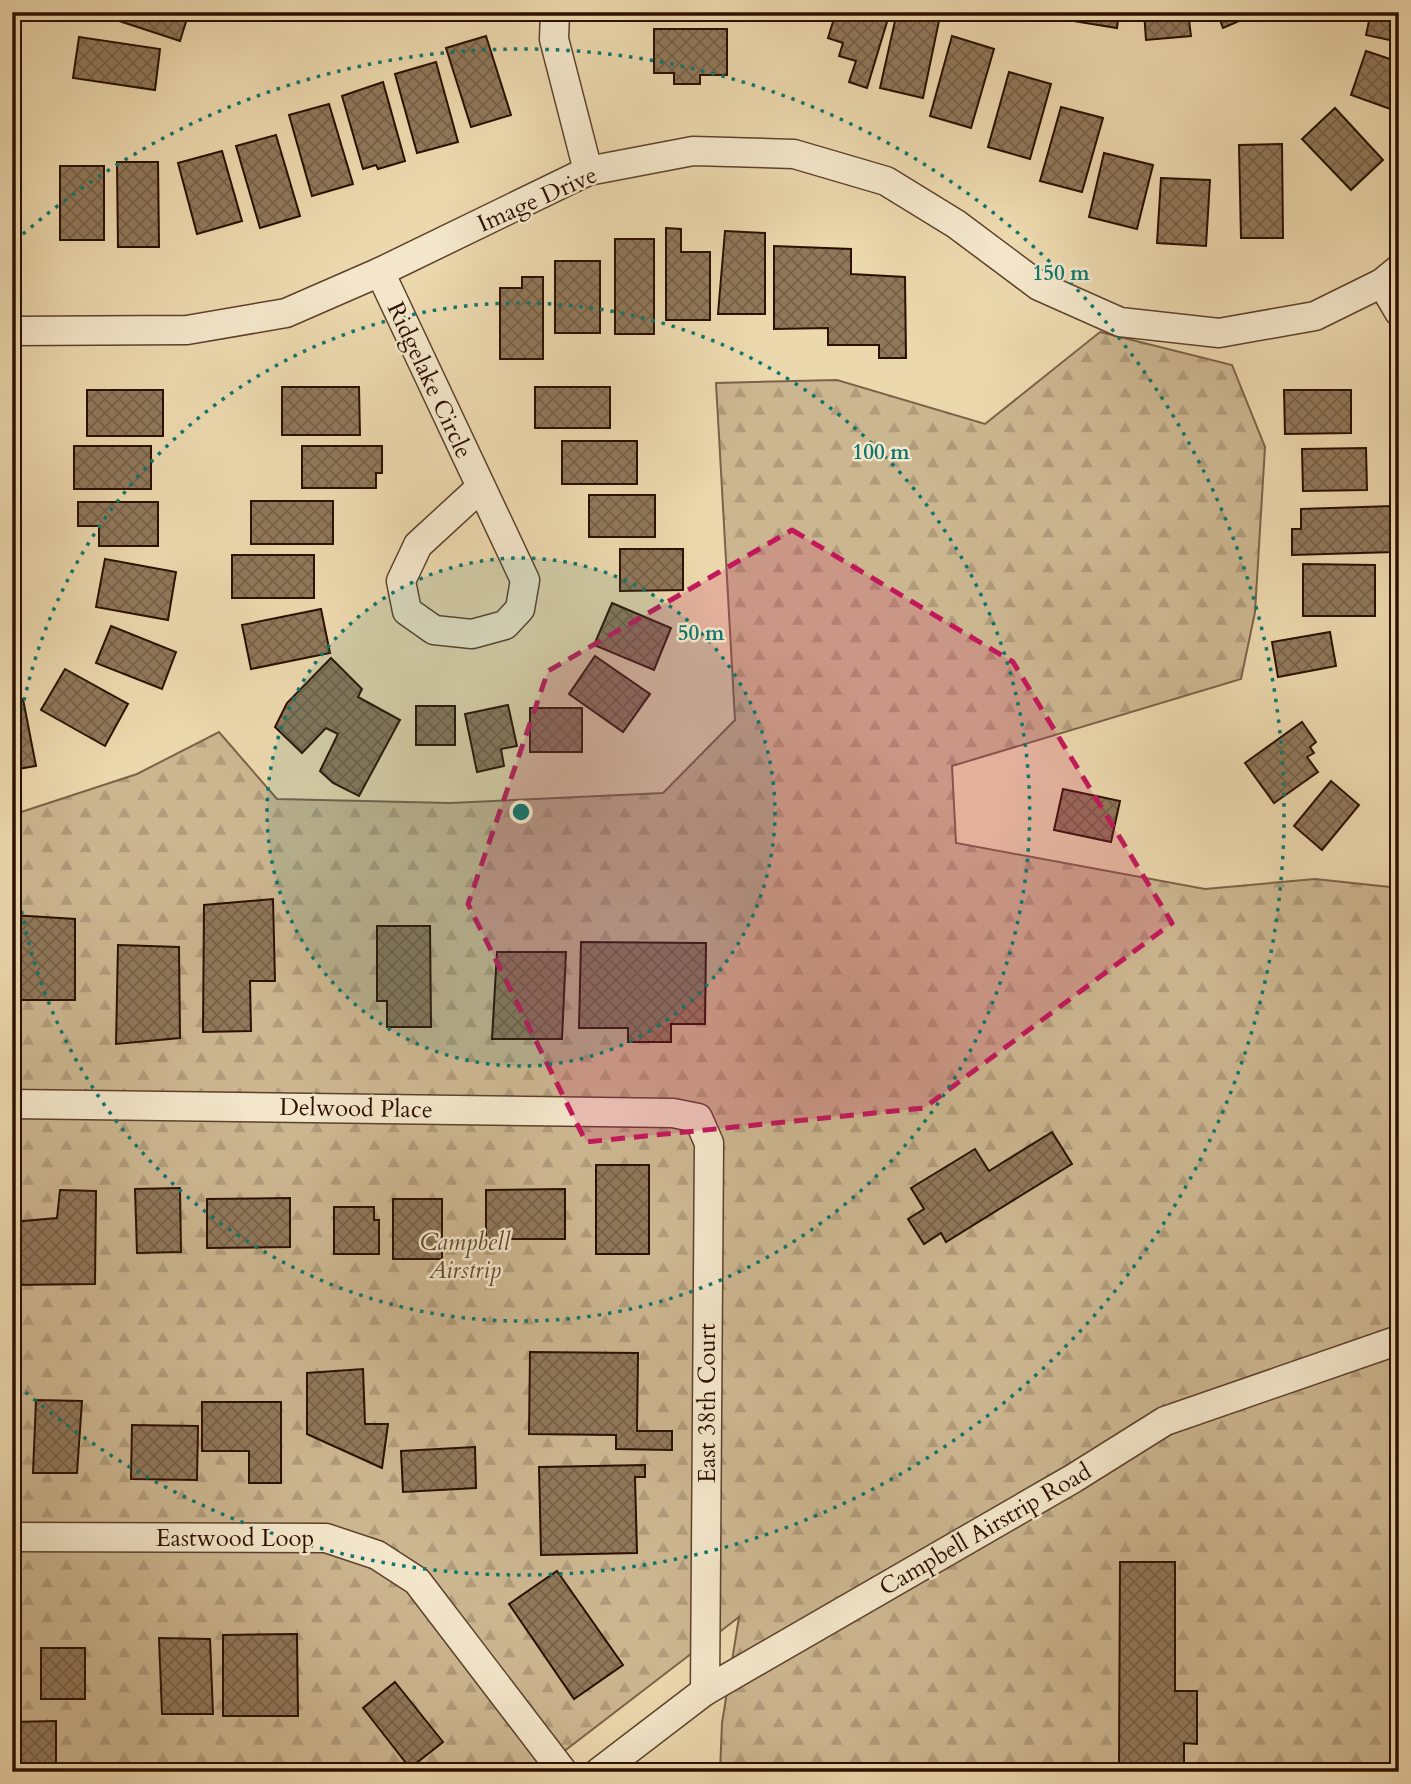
<svg xmlns="http://www.w3.org/2000/svg" width="1411" height="1784" font-family="Cardo,serif">
  <defs>
    <pattern id="forest-firs" width="22" height="20" patternUnits="userSpaceOnUse" patternTransform="scale(1.75)"><rect width="22" height="20" fill="#ccb690"/><path d="M5 1l3.5 6h-7zM16 11l3.5 6h-7z" fill="#b09b7a"/></pattern>
    <pattern id="building-cross-hatch" width="8" height="8" patternUnits="userSpaceOnUse" patternTransform="scale(1.75)"><rect width="8" height="8" fill="#90785a"/><path d="M0 0l8 8M0 8l8-8" fill="none" stroke="#766148"/></pattern>
  </defs>
  <rect width="100%" height="100%" fill="#ecd8ad"/>
  <filter id="stains"><feTurbulence type="fractalNoise" baseFrequency=".00286" numOctaves="4"/><feColorMatrix values="0 0 0 0 .2 0 0 0 0 .09 0 0 0 0 .02 0 0 0 .5 -.17"/></filter>
  <radialGradient id="worn" r=".72"><stop offset=".6" stop-color="#630" stop-opacity="0"/><stop offset="1" stop-color="#630" stop-opacity=".3"/></radialGradient>
  <polygon fill="url(#forest-firs)" stroke="#7c6248" stroke-width="2" points="1100,332 1232,365 1265,447 1255,612 1241,679 952,766 956,843 1205,889 1315,879 1399,888 1399,1772 720,1772 722,1723 739,1617 537,1772 12,1772 12,815 137,774 219,732 277,799 450,803 663,793 735,720 716,383 837,380 985,424"/>
  <g fill="url(#building-cross-hatch)" stroke="#2d0f00" stroke-width="2">
    <polygon points="102,12 189,12 180,41 101,15"/>
    <polygon points="676,12 759,12 759,17 676,16"/>
    <polygon points="836,12 890,12 867,88 849,82 856,61 839,56 843,43 828,38"/>
    <polygon points="897,12 940,16 923,98 880,88"/>
    <polygon points="1074,12 1119,12 1117,28 1073,21"/>
    <polygon points="1144,12 1188,12 1191,36 1146,40"/>
    <polygon points="1217,12 1260,12 1223,28"/>
    <polygon points="1371,12 1399,12 1399,42 1366,35"/>
    <polygon points="654,29 727,29 727,75 700,75 700,84 674,84 674,73 654,73"/>
    <polygon points="486,36 511,115 471,127 446,48"/>
    <polygon points="952,36 994,49 971,128 930,116"/>
    <polygon points="79,37 160,49 155,90 73,78"/>
    <polygon points="1366,51 1399,62 1399,112 1351,95"/>
    <polygon points="436,62 458,142 417,153 395,74"/>
    <polygon points="1009,72 1051,84 1030,159 988,147"/>
    <polygon points="383,82 405,161 378,169 376,165 363,169 342,96"/>
    <polygon points="329,104 353,184 312,196 289,115"/>
    <polygon points="1061,107 1103,118 1082,192 1040,181"/>
    <polygon points="1335,108 1383,160 1351,190 1302,139"/>
    <polygon points="276,135 300,216 260,228 236,146"/>
    <polygon points="1282,144 1283,238 1241,238 1239,145"/>
    <polygon points="222,151 242,221 197,234 178,163"/>
    <polygon points="1104,153 1153,165 1137,229 1089,217"/>
    <polygon points="117,162 158,162 159,247 118,247"/>
    <rect x="60" y="166" width="44" height="74"/>
    <polygon points="1161,178 1210,180 1206,246 1157,243"/>
    <polygon points="666,228 681,229 681,252 710,252 710,320 666,320"/>
    <polygon points="725,231 765,233 765,314 718,314"/>
    <rect x="615" y="239" width="39" height="95"/>
    <polygon points="774,246 851,249 851,274 905,277 906,358 879,358 879,345 828,345 828,328 774,329"/>
    <rect x="555" y="261" width="45" height="72"/>
    <polygon points="522,277 543,277 543,359 500,359 500,288 522,288"/>
    <polygon points="282,387 359,387 360,435 282,435"/>
    <rect x="535" y="387" width="75" height="41"/>
    <rect x="87" y="390" width="76" height="46"/>
    <polygon points="1284,390 1351,390 1351,433 1285,434"/>
    <rect x="562" y="441" width="75" height="43"/>
    <rect x="74" y="446" width="77" height="43"/>
    <polygon points="302,446 382,446 382,473 376,473 376,488 302,488"/>
    <polygon points="1366,448 1367,490 1303,491 1302,449"/>
    <rect x="589" y="495" width="66" height="42"/>
    <rect x="251" y="501" width="82" height="43"/>
    <polygon points="78,502 158,502 158,546 99,546 99,526 78,526"/>
    <polygon points="1392,506 1394,552 1292,555 1292,529 1301,529 1301,509"/>
    <polygon points="620,549 683,549 683,590 620,591"/>
    <rect x="232" y="555" width="82" height="43"/>
    <polygon points="105,559 176,572 168,620 96,607"/>
    <polygon points="1303,564 1375,565 1375,616 1303,616"/>
    <polygon points="612,603 671,628 654,670 594,645"/>
    <polygon points="321,609 330,653 251,669 242,625"/>
    <polygon points="111,626 176,652 162,689 96,663"/>
    <polygon points="1330,632 1336,666 1278,677 1272,642"/>
    <polygon points="595,656 650,694 623,732 569,694"/>
    <polygon points="331,658 362,689 358,697 400,720 359,796 333,783 320,771 338,734 326,728 302,753 275,727 287,703"/>
    <polygon points="65,669 128,704 105,746 41,710"/>
    <polygon points="23,699 36,766 12,770 12,701"/>
    <polygon points="508,705 517,746 501,749 504,766 477,772 465,714"/>
    <rect x="416" y="706" width="39" height="39"/>
    <rect x="530" y="708" width="52" height="44"/>
    <polygon points="1302,722 1316,742 1310,747 1314,753 1307,757 1318,772 1274,803 1245,763"/>
    <polygon points="1331,781 1359,805 1322,850 1294,826"/>
    <polygon points="1063,789 1120,801 1111,842 1054,830"/>
    <rect x="1393" y="795" width="6" height="42"/>
    <polygon points="273,899 275,981 250,981 251,1031 203,1032 204,905"/>
    <polygon points="12,915 75,919 75,1000 12,1000"/>
    <polygon points="377,926 430,926 431,1027 387,1027 387,1001 377,1001"/>
    <polygon points="581,942 706,943 705,1024 671,1024 671,1042 628,1042 628,1028 579,1028"/>
    <polygon points="118,945 179,947 180,1038 116,1044"/>
    <polygon points="497,952 566,952 562,1039 492,1039"/>
    <polygon points="1052,1132 1072,1164 946,1242 941,1233 924,1244 908,1219 924,1209 911,1188 975,1149 989,1171"/>
    <rect x="596" y="1165" width="53" height="89"/>
    <polygon points="180,1188 181,1252 137,1253 135,1189"/>
    <polygon points="565,1189 565,1239 486,1239 486,1190"/>
    <polygon points="60,1190 96,1191 95,1284 12,1285 12,1222 57,1218"/>
    <polygon points="290,1198 290,1247 207,1248 207,1199"/>
    <rect x="393" y="1199" width="49" height="60"/>
    <polygon points="334,1207 374,1207 374,1220 379,1220 379,1254 334,1254"/>
    <polygon points="530,1352 638,1353 637,1431 672,1431 672,1450 616,1449 616,1435 529,1434"/>
    <polygon points="363,1369 365,1424 388,1424 382,1468 307,1434 307,1373"/>
    <polygon points="36,1400 82,1401 77,1473 33,1473"/>
    <polygon points="202,1402 281,1402 281,1483 249,1483 249,1451 202,1451"/>
    <polygon points="132,1425 198,1426 197,1480 131,1479"/>
    <polygon points="475,1447 476,1488 403,1492 401,1451"/>
    <polygon points="645,1465 645,1477 635,1477 637,1553 541,1555 539,1467"/>
    <polygon points="1120,1562 1175,1562 1175,1691 1197,1691 1197,1744 1184,1743 1184,1772 1119,1772"/>
    <polygon points="557,1571 623,1665 574,1699 509,1604"/>
    <polygon points="297,1634 298,1716 223,1716 223,1635"/>
    <polygon points="159,1638 210,1639 213,1714 162,1714"/>
    <rect x="41" y="1648" width="44" height="51"/>
    <polygon points="395,1682 443,1742 410,1768 363,1708"/>
    <polygon points="56,1721 56,1772 12,1772 12,1722"/>
  </g>
  <g fill="none" stroke-linecap="round" stroke-linejoin="round">
    <defs>
      <g id="minor">
        <polyline points="555,12 554,39 588,171"/>
        <polyline points="380,272 525,580 520,609 505,625 472,634 434,630 407,611 401,581 418,545 480,488"/>
        <polyline points="1382,283 1399,312"/>
        <polyline points="12,331 187,330 286,313 380,272 588,171 693,151 794,154 886,181 956,224 1039,286 1120,322 1219,333 1315,316 1382,283 1399,269"/>
        <polyline points="12,1104 673,1113 698,1118 709,1143 705,1691"/>
        <polyline points="12,1537 326,1538 377,1555 417,1581 563,1772"/>
        <polyline points="599,1772 705,1691 1074,1478 1165,1421 1399,1340"/>
      </g>
    </defs>
    <use href="#minor" stroke="#5d412b" stroke-width="31"/>
    <use href="#minor" stroke="#f3e6ca" stroke-width="28"/>
  </g>
  <path fill="#c2185b" fill-opacity="0.2" stroke="#c2185b" stroke-width="5" stroke-dasharray="14 9" stroke-linejoin="round" d="M792,530L1013,662L1172,923L924,1108L586,1142L468,904L548,671Z"/>
  <circle cx="521" cy="812" r="254" fill="#0f766e" fill-opacity=".12"/>
  <g fill="none" stroke="#0f766e" stroke-width="3.5" stroke-dasharray="3.5 7">
    <circle cx="521" cy="812" r="254"/>
    <path d="M12 794A509 509 0 1 1 12 830"/>
    <path d="M15 241A763 763 0 1 1 15 1383"/>
  </g>
  <g text-anchor="middle" stroke-width="5" stroke-linejoin="round" paint-order="stroke">
    <g font-size="24" fill="#2d0f00" stroke="#f3e6ca">
      <text transform="translate(537 199) rotate(-24)" y="8">Image Drive</text>
      <text transform="translate(430 380) rotate(65)" y="8">Ridgelake Circle</text>
      <text transform="translate(356 1108) rotate(1)" y="8">Delwood Place</text>
      <text transform="translate(707 1403) rotate(-90)" y="8">East 38th Court</text>
      <text transform="translate(985 1529) rotate(-30)" y="8">Campbell Airstrip Road</text>
      <text x="235" y="1546">Eastwood Loop</text>
    </g>
    <g font-size="24" font-style="italic" fill="#654932" stroke="#f3e6ca">
      <text x="465" y="1250">Campbell<tspan x="465" dy="28">Airstrip</tspan></text>
    </g>
  </g>
  <circle cx="521" cy="812" r="10" fill="#0f766e" stroke="#f3e6ca" stroke-width="3.5"/>
  <g font-size="21" text-anchor="middle" font-weight="bold" fill="#0f766e" stroke="#f3e6ca" stroke-width="5" stroke-linejoin="round" paint-order="stroke">
    <text x="1061" y="280">150 m</text>
    <text x="881" y="459">100 m</text>
    <text x="701" y="640">50 m</text>
  </g>
  <rect width="1411" height="1784" fill="none" stroke="#ecd8ad" stroke-width="42"/>
  <rect x="14" y="14" width="1383" height="1756" fill="none" stroke="#2d0f00" stroke-width="3.5"/>
  <rect x="21" y="21" width="1369" height="1742" fill="none" stroke="#2d0f00" stroke-width="2"/>
  <rect width="100%" height="100%" filter="url(#stains)"/>
  <rect width="100%" height="100%" fill="url(#worn)"/>
</svg>
